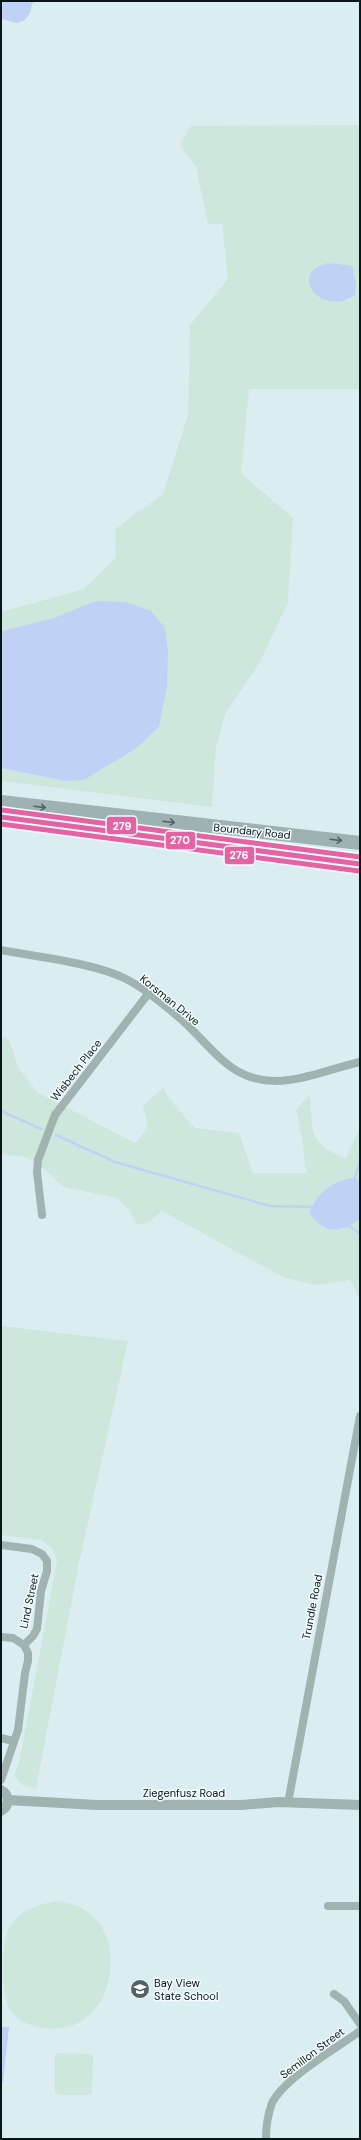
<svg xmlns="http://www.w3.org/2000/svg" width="361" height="2140" font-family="'DM Sans',sans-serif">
  <rect width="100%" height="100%" fill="#daeef2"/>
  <g fill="#cde7dc" fill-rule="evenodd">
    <path d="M360,125V389H249L241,473L293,518L288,602L260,662L226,712L216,748L212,807L1,781V768L65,781L95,601L54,618L1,631V612L84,589L116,557L115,529L163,494L188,415L190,325L228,279L222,224H208L196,167L180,144L191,126ZM327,263L349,265L355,274V295L349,299L335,301L317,266Z"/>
    <path d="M1,1037L9,1039L18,1067L37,1092L135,1143L148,1128L143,1106L163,1088L176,1107L195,1128L239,1133L253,1173H306L302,1138L296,1110L310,1094C313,1131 307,1143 346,1158L360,1127V1334L359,1297L350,1280L316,1285L285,1278L162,1211L149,1222L137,1225L129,1210L117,1198L63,1187L47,1171L25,1157L1,1154Z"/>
    <polygon points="1,1326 128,1341 78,1568 36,1788 22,1785 14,1776 19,1763 57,1561 52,1548 41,1540 1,1535"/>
    <path d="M57,1901C139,1908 121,2039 45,2028C32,2026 21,2023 12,2013C0,1995 0,1947 10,1926C20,1910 39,1904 57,1901Z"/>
    <polygon points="58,2053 90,2054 93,2056 92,2092 90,2095 58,2095 55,2092 55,2056"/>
  </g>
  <g fill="#bfd2f6">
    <polygon points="1,1 36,1 32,4 30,13 25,20 17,23 1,19"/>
    <path d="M327,263L349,265L353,268L356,284L355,295C321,318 287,274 327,263Z"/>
    <polygon points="95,601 126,602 151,611 165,628 168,651 167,686 159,727 135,749 84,780 65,781 1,768 1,631 54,618"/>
    <path d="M355,1178L360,1181V1219C340,1233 326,1235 310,1214C314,1194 335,1179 355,1178Z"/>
    <polygon points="1,2027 9,2027 3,2082 1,2084"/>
  </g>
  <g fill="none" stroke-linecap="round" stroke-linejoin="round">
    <g stroke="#bfd2f6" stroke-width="2.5">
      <polyline points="1,1111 41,1129"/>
      <polyline points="56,1135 115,1162 270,1206 315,1207"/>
      <polyline points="354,1180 360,1162"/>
      <polyline points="348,1225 360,1234"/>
    </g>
    <g stroke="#a0b3b1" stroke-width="8">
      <path d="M1,950C38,957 96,963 128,980C147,990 167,1007 183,1021C218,1053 234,1087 289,1080C313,1077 337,1067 360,1062"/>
      <polyline points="42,1215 37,1172 38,1160 55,1115 148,994"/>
      <polyline points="1,1545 32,1549 42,1554 47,1561 47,1571 41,1591 37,1629 33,1636 24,1645"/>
      <polyline points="1,1637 13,1638 24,1645 28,1653 28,1661 25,1673 18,1730 1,1780"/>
      <polyline points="1,1738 13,1741"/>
      <polyline points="288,1803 360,1416"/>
      <polyline points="328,1906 360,1906"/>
      <polyline points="334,1994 344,2001 360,2024"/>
      <path d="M266,2139C266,2127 268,2114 272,2103C284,2078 337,2048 360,2031"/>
    </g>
    <g stroke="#a0b3b1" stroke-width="10">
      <path d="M1,1790C10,1795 10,1806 1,1811"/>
      <polyline points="8,1800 97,1805 241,1805 278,1802 360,1805"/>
    </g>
    <g stroke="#9eb2b2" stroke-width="14">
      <polyline points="1,802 360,843"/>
      <polyline points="1,817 360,864"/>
    </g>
    <defs>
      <polyline id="bus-1" points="1,817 360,864"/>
      <polyline id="bus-2" points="1,824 359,871"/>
      <polyline id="bus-3" points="2,810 360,857"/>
    </defs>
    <use href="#bus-1" stroke="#f4fcfd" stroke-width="8"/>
    <use href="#bus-2" stroke="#f4fcfd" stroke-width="8"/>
    <use href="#bus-3" stroke="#f4fcfd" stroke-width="8"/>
    <use href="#bus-1" stroke="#e463a4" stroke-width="5"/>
    <use href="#bus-2" stroke="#e463a4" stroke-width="5"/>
    <use href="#bus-3" stroke="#e463a4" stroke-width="5"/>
  </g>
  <defs><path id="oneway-shaft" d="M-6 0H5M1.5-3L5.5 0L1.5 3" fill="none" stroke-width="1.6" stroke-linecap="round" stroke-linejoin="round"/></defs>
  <g stroke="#536466">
    <use href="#oneway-shaft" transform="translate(40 807) rotate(7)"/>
    <use href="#oneway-shaft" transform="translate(169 822) rotate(6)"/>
    <use href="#oneway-shaft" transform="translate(336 840) rotate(7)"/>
  </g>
  <defs>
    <symbol id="school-disc" viewBox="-11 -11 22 22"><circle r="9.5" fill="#526265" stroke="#f4fcfd"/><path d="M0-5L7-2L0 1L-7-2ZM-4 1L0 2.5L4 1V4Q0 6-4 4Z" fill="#fff"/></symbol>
  </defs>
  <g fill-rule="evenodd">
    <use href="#school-disc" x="129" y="1978" width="22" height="22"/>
  </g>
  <g text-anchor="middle" stroke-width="3" stroke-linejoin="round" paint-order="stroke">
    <g font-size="11" fill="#081619" stroke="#f4fcfd">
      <text transform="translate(252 831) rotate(6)" y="4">Boundary Road</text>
      <text transform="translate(170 1000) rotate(39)" y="4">Korsman Drive</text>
      <text transform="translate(76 1070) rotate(-52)" y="4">Wisbech Place</text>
      <text transform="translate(29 1601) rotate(-78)" y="4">Lind Street</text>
      <text transform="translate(312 1607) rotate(-79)" y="4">Trundle Road</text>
      <text x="184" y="1797">Ziegenfusz Road</text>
      <text transform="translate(312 2053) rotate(-37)" y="4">Semillon Street</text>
    </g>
    <g font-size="11" fill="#081619" stroke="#f4fcfd" text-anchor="start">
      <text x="154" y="1987">Bay View<tspan x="154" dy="13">State School</tspan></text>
    </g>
  </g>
  <g stroke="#f4fcfd" stroke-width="1.5">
    <rect x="106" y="816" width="31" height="19" rx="4" fill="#e463a4"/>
    <rect x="165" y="831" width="31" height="19" rx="4" fill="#e463a4"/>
    <rect x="224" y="846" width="31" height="19" rx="4" fill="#e463a4"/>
  </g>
  <g font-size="11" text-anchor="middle" font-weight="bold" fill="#fff">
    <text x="122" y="830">279</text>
    <text x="180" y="844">270</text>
    <text x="239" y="859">276</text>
  </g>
  <rect width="361" height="2140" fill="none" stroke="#081619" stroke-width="4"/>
</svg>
